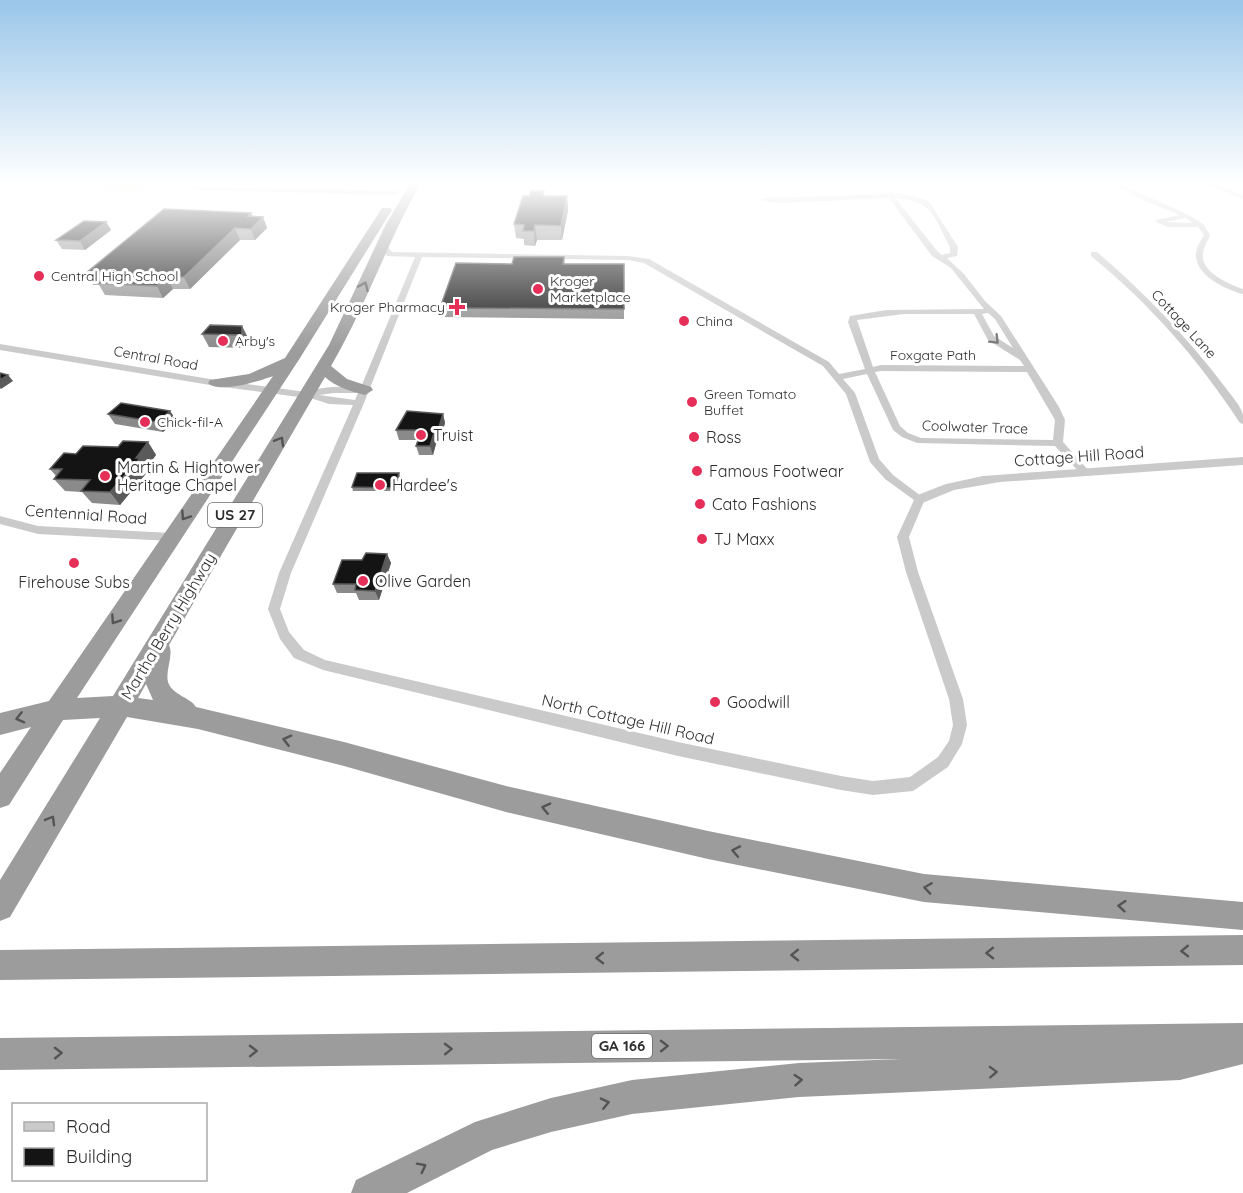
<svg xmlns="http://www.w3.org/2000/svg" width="1243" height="1193" font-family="Quicksand,sans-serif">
  <rect width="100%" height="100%" fill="#fff"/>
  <polygon fill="#e6ebda" points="52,184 154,184 142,191 132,193 50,185"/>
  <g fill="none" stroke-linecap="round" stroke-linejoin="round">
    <g fill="#cacaca" fill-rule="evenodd">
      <path d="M1115,184C1121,184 1197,217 1203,224C1205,226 1208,232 1210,235C1208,241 1204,246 1203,253C1200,272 1229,284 1243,289V294C1227,290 1198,277 1196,257C1195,249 1200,242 1204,235L1198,227H1168L1156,222V220L1180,215L1138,198ZM1186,218L1193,223L1165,222L1185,218Z"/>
      <polygon points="1207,184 1215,184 1243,195 1243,199"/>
      <polygon points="193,187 396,191 399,193 396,195 195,190"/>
      <path d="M889,192L914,196L926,200L930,203L958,247L957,256L947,258L964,274L985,301L1001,316L1059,407L1065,420L1063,442L1089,471L1088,473H1080L1055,446L917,443L902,437L893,430L867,374L843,379L855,393L879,459L893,475L925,499L909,537L918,572L963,699L967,725L962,744L948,767L913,791L873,795L841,790L678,756L323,670L294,658L280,639L268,609L279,573L353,405L329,404L301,395C317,385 343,387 361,387L415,257L387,256L380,245L381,244H385L392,252L628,256L649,259L829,362L839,374L865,369L848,322L850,316L886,310L984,309L951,268L932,256L889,198L779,203L760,200L763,198L886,194ZM895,198C934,201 933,216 950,247V253L942,255L938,252ZM422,257L628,260L644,263L823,366L846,394L870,462L885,479L914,500L897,537L906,572L949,699L953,725L949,741L938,757L910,777L873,781L841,776L678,742L325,660L304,650L289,632L280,609L291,573L364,403ZM988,313L995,319L1013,348L994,336L982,314ZM904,314H974L988,340L1020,360L1024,366L881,365L873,367L857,320ZM881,371L1027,372L1055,420L1053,440L921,438L908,433L900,426L875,372ZM334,393H358L355,400L319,395Z"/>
      <path d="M1091,252H1097C1144,292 1188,338 1225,387C1231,395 1241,406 1243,415C1243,418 1243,421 1243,424L1240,423C1199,360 1149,303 1091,256Z"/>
      <polygon points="0,516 38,526 171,533 177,537 171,541 38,534 0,524"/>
    </g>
    <g fill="#cacaca" fill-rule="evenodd">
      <polygon points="0,344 216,380 306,392 312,395 306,398 216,386 0,350"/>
      <polygon points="1243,457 1243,465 1000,482 954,490 920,504 913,499 915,496 946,484 983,476"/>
    </g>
    <g fill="#9c9c9c" fill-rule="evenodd">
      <path d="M410,184H420C387,243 365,308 331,366L347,379L371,387L373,390L365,395C350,391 336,387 325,377L169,645C174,656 165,670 168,682C172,695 190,697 196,707L344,742L506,786L708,831L924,874L1243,902V930L924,902L708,859L506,812L344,766L198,729L127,717L10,917L0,921V880L100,718L63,720L9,805L0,808V773L31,727L0,735V713L49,701L273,376C260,381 218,394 208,383L210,380L249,374L285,358L382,208H390L392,210L300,358L77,698L113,696L329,345L386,224ZM146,684L153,700L138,698Z"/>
      <polygon points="1243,935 1243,965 0,980 0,950"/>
      <polygon points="1243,1023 1243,1064 1180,1080 799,1097 632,1114 551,1132 492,1150 407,1193 351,1193 356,1180 475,1122 551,1098 632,1080 799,1063 901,1059 0,1070 0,1038"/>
    </g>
  </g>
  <g fill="#8a8a8a">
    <polygon points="545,196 567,196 568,210 562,240 537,240 535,246 524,245 524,239 516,238 514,224"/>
    <polygon points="251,213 252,216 263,217 267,228 255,240 240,240 190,289 173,289 163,298 105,295 99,285 93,285 86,273"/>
    <polygon points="106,222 111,230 85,250 62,249 56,240"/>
    <polygon points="564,257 565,264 624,264 624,319 442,317 440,308 512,264"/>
    <polygon points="242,326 248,338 248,348 209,347 202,334"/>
    <polygon points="170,411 176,420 163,432 115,424 108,414"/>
    <polygon points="443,414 445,423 440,440 437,440 433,455 419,455 416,446 419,440 399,440 396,430"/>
    <polygon points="148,442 156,455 147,467 149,470 120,505 92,503 82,492 65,491 54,479 56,476 50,469 118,447"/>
    <polygon points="400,477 395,491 353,491 352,487"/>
    <polygon points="387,554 391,563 379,600 359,600 356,593 337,593 333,584 362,560"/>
  </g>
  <g fill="#5a5a5a">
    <polygon points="567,196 568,210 562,240 561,226"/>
    <polygon points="251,213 255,224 263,217 267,228 255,240 251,229 248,216"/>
    <polygon points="106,222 111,230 85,250 80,241"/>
    <polygon points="535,225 537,240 535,246 534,231"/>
    <polygon points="235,228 240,240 190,289 184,277"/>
    <polygon points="167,277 173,289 163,298 157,286"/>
    <polygon points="242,326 248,338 248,348 242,335"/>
    <polygon points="8,375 13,381 1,389 0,388 0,380"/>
    <polygon points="170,411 176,420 163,432 157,422"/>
    <polygon points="443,414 445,423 440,440 438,430"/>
    <polygon points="435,430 437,440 433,455 430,446"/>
    <polygon points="148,442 156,455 147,467 149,470 120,505 110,492"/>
    <polygon points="399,473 400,477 395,491 394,488"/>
    <polygon points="387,554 391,563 379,600 375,591"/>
  </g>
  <g fill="#141414" stroke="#5a5a5a" stroke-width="1.5">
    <polygon points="531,191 544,191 543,196 567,196 561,226 535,225 534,231 523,231 524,225 514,224 523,196 529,196"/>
    <polygon points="164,209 251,213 248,216 263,217 251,229 235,228 184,277 167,277 157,286 97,283 108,274 86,273"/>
    <polygon points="84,221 106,222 80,241 56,240"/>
    <polygon points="514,257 564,257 563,264 624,264 624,309 440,308 456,263 512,264"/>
    <polygon points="210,325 242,326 242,335 202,334"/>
    <polygon points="0,373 8,375 0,380"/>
    <polygon points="121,403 170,411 157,422 108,414"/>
    <polygon points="407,411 443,414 438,430 435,430 430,446 416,446 422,430 396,430"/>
    <polygon points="123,441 148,442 136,458 140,458 110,492 81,491 90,480 54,479 62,469 50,469 64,453 76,454 83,446 118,447"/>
    <polygon points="357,473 399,473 394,488 352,487"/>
    <polygon points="366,553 387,554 375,591 355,590 356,584 333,584 342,560 362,560"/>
  </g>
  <defs><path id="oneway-chevron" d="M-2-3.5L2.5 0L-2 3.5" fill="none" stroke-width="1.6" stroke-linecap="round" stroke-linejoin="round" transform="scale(1.5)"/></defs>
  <g stroke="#545454">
    <use href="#oneway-chevron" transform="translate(364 286) rotate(-66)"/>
    <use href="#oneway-chevron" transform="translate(280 441) rotate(-60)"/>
    <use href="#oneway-chevron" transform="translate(185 516) rotate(124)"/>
    <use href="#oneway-chevron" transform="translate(115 620) rotate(124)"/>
    <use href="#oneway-chevron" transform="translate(20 718) rotate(166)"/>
    <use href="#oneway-chevron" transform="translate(287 740) rotate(-166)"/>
    <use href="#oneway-chevron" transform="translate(546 808) rotate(-167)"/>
    <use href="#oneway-chevron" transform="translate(51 820) rotate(-60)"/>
    <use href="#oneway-chevron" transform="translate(736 851) rotate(-169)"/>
    <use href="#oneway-chevron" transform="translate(928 888) rotate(-172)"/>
    <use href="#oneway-chevron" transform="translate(1122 906) rotate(-175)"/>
    <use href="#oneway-chevron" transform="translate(1185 951) rotate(179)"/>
    <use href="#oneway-chevron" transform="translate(990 953) rotate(179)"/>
    <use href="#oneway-chevron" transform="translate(795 955) rotate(179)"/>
    <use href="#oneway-chevron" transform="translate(600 958) rotate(179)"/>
    <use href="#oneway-chevron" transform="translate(664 1046) rotate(-1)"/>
    <use href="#oneway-chevron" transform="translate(448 1049) rotate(-1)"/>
    <use href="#oneway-chevron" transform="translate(253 1051) rotate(-1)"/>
    <use href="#oneway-chevron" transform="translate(58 1053) rotate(-1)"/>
    <use href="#oneway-chevron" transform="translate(993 1072) rotate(-2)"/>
    <use href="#oneway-chevron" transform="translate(798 1080) rotate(-4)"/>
    <use href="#oneway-chevron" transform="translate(605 1103) rotate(-13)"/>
    <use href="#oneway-chevron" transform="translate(422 1167) rotate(-27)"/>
  </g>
  <use stroke="#747474" href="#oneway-chevron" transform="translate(995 340) rotate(45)"/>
  <linearGradient id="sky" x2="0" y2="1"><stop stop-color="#9ac6e9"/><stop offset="0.52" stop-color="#fff"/><stop offset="1" stop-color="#fff" stop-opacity="0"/></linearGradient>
  <rect width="1243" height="351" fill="url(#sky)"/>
  <g fill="#e52e58" stroke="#fff" stroke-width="2">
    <circle cx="39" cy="276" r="6"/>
    <circle cx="538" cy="289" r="6"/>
    <path d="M454 298h6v6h6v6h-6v6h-6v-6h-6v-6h6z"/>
    <circle cx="684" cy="321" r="6"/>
    <circle cx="223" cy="341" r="6"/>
    <circle cx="692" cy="402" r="6"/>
    <circle cx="145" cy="422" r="6"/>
    <circle cx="421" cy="435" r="6"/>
    <circle cx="694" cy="437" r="6"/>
    <circle cx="697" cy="471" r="6"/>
    <circle cx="105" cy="476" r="6"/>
    <circle cx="380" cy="485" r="6"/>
    <circle cx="700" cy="504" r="6"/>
    <circle cx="702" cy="539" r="6"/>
    <circle cx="74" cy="563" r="6"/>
    <circle cx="363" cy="581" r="6"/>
    <circle cx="715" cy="702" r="6"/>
  </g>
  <g text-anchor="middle" stroke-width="6" stroke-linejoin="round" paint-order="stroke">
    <g font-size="14" fill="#2d2d2d" stroke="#fff" text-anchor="start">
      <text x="51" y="281">Central High School</text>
      <text x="550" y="286">Kroger<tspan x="550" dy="16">Marketplace</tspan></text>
      <text x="445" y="312" text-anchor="end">Kroger Pharmacy</text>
      <text x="696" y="326">China</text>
      <text x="235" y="346">Arby's</text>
      <text x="704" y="399">Green Tomato<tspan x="704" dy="16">Buffet</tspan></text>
      <text x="157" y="427">Chick-fil-A</text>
    </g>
    <g font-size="14" fill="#2d2d2d" stroke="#fff">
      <text transform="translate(1184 324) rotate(47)" y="5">Cottage Lane</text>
      <text x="933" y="360">Foxgate Path</text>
      <text transform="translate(156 358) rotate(10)" y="5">Central Road</text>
      <text transform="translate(975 427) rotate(2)" y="5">Coolwater Trace</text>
    </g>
    <g fill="#fff" stroke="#6c6c6c" stroke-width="1.5">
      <rect x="208" y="503" width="54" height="24" rx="4.5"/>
      <rect x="592" y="1034" width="60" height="24" rx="4.5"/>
    </g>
    <g font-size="15" font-weight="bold" fill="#2d2d2d">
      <text x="235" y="520">US 27</text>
      <text x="622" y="1051">GA 166</text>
    </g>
    <g font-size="16" fill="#2d2d2d" stroke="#fff" text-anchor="start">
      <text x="433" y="441">Truist</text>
      <text x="706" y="443">Ross</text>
      <text x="117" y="473">Martin &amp; Hightower<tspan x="117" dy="18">Heritage Chapel</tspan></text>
      <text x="709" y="477">Famous Footwear</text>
      <text x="392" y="491">Hardee's</text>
      <text x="712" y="510">Cato Fashions</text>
      <text x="714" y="545">TJ Maxx</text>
      <text x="375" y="587">Olive Garden</text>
      <text x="74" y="588" text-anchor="middle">Firehouse Subs</text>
      <text x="727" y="708">Goodwill</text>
    </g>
    <g font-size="16" fill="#2d2d2d" stroke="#fff">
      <text transform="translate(1079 456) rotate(-4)" y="6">Cottage Hill Road</text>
      <text transform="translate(86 514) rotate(4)" y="6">Centennial Road</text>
      <text transform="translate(168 626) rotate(-59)" y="6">Martha Berry Highway</text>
      <text transform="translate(628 719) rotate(13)" y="6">North Cottage Hill Road</text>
    </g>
  </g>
  <rect x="12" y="1103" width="195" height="78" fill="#ffffff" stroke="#ababab" stroke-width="1.5"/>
  <rect x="24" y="1122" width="30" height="9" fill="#cacaca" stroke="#ababab" stroke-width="1.5"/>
  <text x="66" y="1133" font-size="18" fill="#2d2d2d">Road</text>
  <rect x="24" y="1148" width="30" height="18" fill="#141414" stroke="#ababab" stroke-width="1.5"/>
  <text x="66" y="1163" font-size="18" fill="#2d2d2d">Building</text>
</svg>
